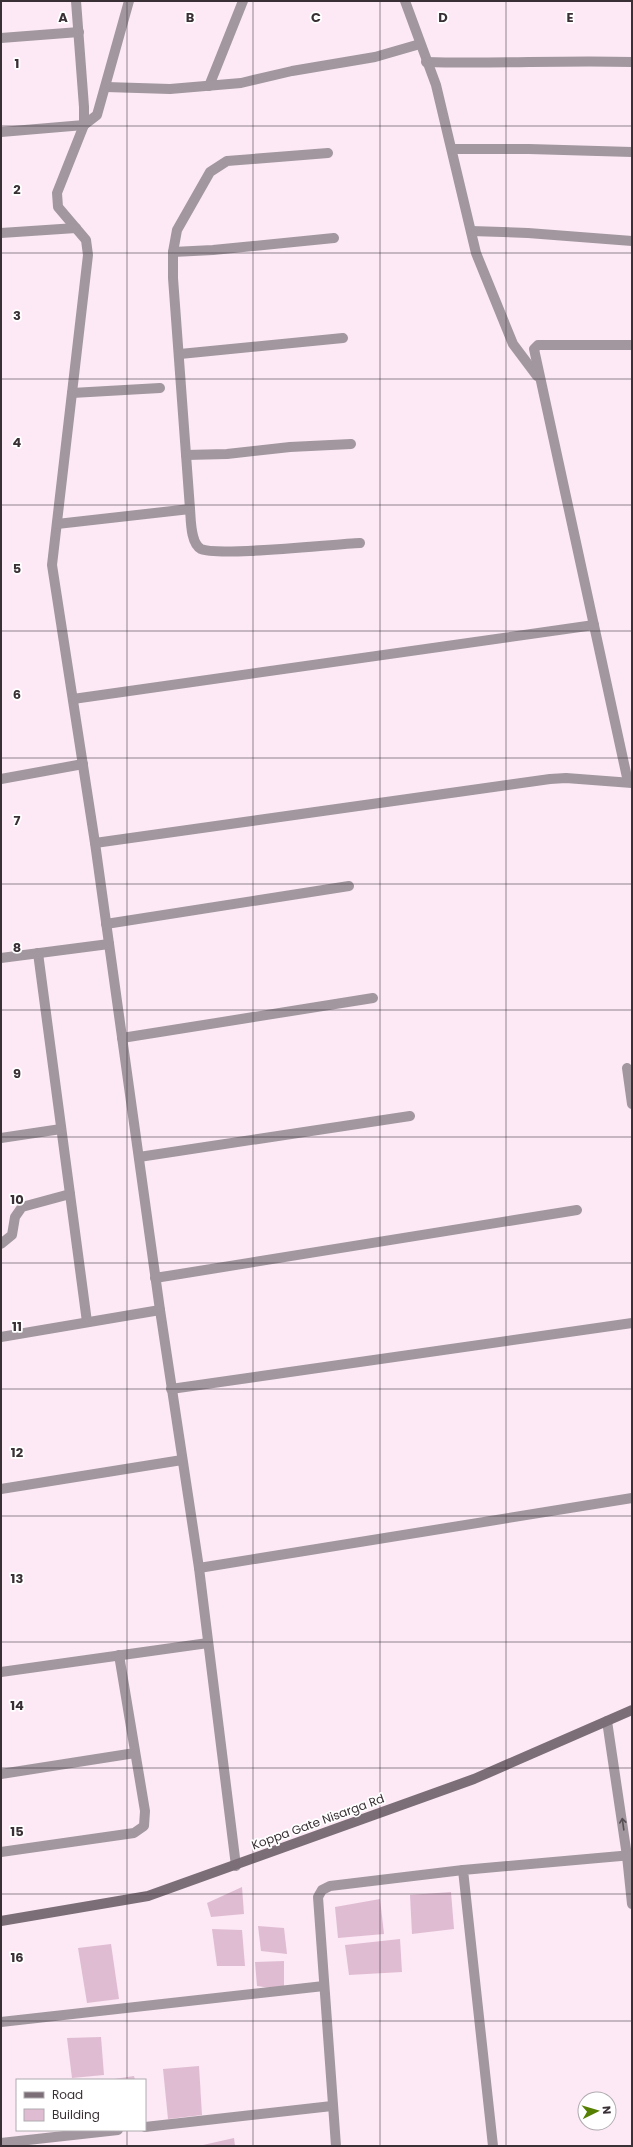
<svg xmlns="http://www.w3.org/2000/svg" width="633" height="2147" font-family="Poppins,sans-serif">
  <rect width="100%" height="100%" fill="#fce9f5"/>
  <g fill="#e0bcd3">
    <polygon points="242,1887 244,1914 211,1917 207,1903"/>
    <polygon points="451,1892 454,1929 412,1934 410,1895"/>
    <polygon points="380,1899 384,1934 338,1938 335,1907"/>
    <polygon points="258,1926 284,1928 287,1954 261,1951"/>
    <polygon points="212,1929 242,1930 245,1966 217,1966"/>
    <polygon points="400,1939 402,1972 349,1975 345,1945"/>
    <polygon points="111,1944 119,1999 87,2003 78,1948"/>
    <polygon points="284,1961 284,1990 257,1986 255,1962"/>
    <polygon points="101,2037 104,2075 72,2078 67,2038"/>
    <polygon points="199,2066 202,2115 168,2119 163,2069"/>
    <polygon points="134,2076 135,2080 114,2080 114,2079"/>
    <polygon points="234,2138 235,2146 203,2146 203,2145"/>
  </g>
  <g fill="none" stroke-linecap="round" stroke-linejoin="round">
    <g stroke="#a2979e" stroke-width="10">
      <polyline points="1,779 83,764"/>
      <polyline points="627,1068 632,1104"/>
      <polyline points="607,1721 627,1856 632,1904"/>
    </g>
    <g stroke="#a2979e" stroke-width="10">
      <polyline points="76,1 84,107 84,125 57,193 58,207 86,240 88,255 52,565 95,843 160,1310 199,1568 236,1866"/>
      <polyline points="405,1 436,85 476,253 513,344 537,376"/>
      <polyline points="1,38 79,32"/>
      <path d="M426,62C495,64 563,60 632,62"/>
      <polyline points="209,86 243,1"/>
      <polyline points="106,87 170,89 241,83 292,71 375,57 420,44"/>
      <polyline points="1,132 84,125 97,115 129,1"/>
      <polyline points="452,149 529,149 632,152"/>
      <path d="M328,153L227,161L210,172L177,230L173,252V278L190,509C191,519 190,543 201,549C218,557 333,544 360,543"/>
      <polyline points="471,231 528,233 632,241"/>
      <polyline points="1,233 76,228"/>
      <polyline points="173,252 213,250 334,238"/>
      <polyline points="180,354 343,338"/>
      <polyline points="72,393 160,388"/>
      <polyline points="186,455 227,454 290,447 351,444"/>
      <polyline points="57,524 190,509"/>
      <polyline points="73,699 594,625"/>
      <polyline points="628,782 534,349 538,345 632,345"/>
      <polyline points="95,843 550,779 566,778 632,783"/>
      <polyline points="106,924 349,886"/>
      <polyline points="38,953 87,1322"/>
      <polyline points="1,958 109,944"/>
      <polyline points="122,1038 373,998"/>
      <polyline points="1,1138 61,1129"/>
      <polyline points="139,1157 410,1116"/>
      <polyline points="1,1244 12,1235 15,1217 22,1207 70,1194"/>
      <polyline points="155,1278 577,1210"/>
      <polyline points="1,1337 160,1310"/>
      <polyline points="171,1389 632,1323"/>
      <polyline points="1,1489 182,1460"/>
      <polyline points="199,1568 632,1498"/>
      <polyline points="1,1672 208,1643"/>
      <polyline points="1,1774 135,1753"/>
      <polyline points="1,1852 134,1833 144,1826 145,1811 119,1655"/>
      <polyline points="1,2022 324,1986"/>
      <polyline points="145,2127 332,2106"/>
      <polyline points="1,2143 118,2130"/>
      <polyline points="336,2146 318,1897 322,1890 330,1886 463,1870"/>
      <polyline points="493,2146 463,1870 632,1855"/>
    </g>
    <polyline stroke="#7c6e77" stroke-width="10" points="1,1921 148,1896 474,1779 632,1710"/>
  </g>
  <defs><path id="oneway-shaft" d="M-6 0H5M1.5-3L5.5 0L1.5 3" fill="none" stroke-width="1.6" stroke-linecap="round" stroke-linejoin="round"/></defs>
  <use stroke="#584f55" href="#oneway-shaft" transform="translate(623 1824) rotate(-98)"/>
  <path fill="none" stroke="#393036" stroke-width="1" stroke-opacity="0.55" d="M127,1V2080M253,1V2146M380,1V2146M506,1V2146M1,126H632M1,253H632M1,379H632M1,505H632M1,631H632M1,758H632M1,884H632M1,1010H632M1,1137H632M1,1263H632M1,1389H632M1,1516H632M1,1642H632M1,1768H632M1,1894H632M1,2021H632M127,2130V2146"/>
  <g text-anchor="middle" stroke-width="3.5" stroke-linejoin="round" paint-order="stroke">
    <g font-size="12" fill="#393036" stroke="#fff">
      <text transform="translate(318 1822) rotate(-20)" y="4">Koppa Gate Nisarga Rd</text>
    </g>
  </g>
  <g font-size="13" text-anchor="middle" font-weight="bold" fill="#393036" stroke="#fff" stroke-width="3.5" stroke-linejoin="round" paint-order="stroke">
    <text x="63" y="22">A</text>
    <text x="190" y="22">B</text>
    <text x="316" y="22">C</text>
    <text x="443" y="22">D</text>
    <text x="570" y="22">E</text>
    <text x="17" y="68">1</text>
    <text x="17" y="194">2</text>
    <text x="17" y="320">3</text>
    <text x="17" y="447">4</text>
    <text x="17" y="573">5</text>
    <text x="17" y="699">6</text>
    <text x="17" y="825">7</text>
    <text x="17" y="952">8</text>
    <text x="17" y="1078">9</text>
    <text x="17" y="1204">10</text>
    <text x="17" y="1331">11</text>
    <text x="17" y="1457">12</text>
    <text x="17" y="1583">13</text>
    <text x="17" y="1710">14</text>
    <text x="17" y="1836">15</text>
    <text x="17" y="1962">16</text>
  </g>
  <rect width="633" height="2147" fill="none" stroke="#393036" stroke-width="4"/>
  <rect x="16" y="2079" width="130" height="52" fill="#ffffff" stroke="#b0acaf"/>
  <rect x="24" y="2092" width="20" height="6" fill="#7c6e77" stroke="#b0acaf"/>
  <text x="52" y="2099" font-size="12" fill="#393036">Road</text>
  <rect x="24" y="2109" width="20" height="12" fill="#e0bcd3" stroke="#b0acaf"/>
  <text x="52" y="2119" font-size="12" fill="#393036">Building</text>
  <g transform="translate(597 2111) rotate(85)"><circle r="19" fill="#ffffff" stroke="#b0acaf"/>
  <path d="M0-3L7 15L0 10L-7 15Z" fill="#568002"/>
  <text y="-6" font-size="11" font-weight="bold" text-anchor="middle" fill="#393036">N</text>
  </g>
</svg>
